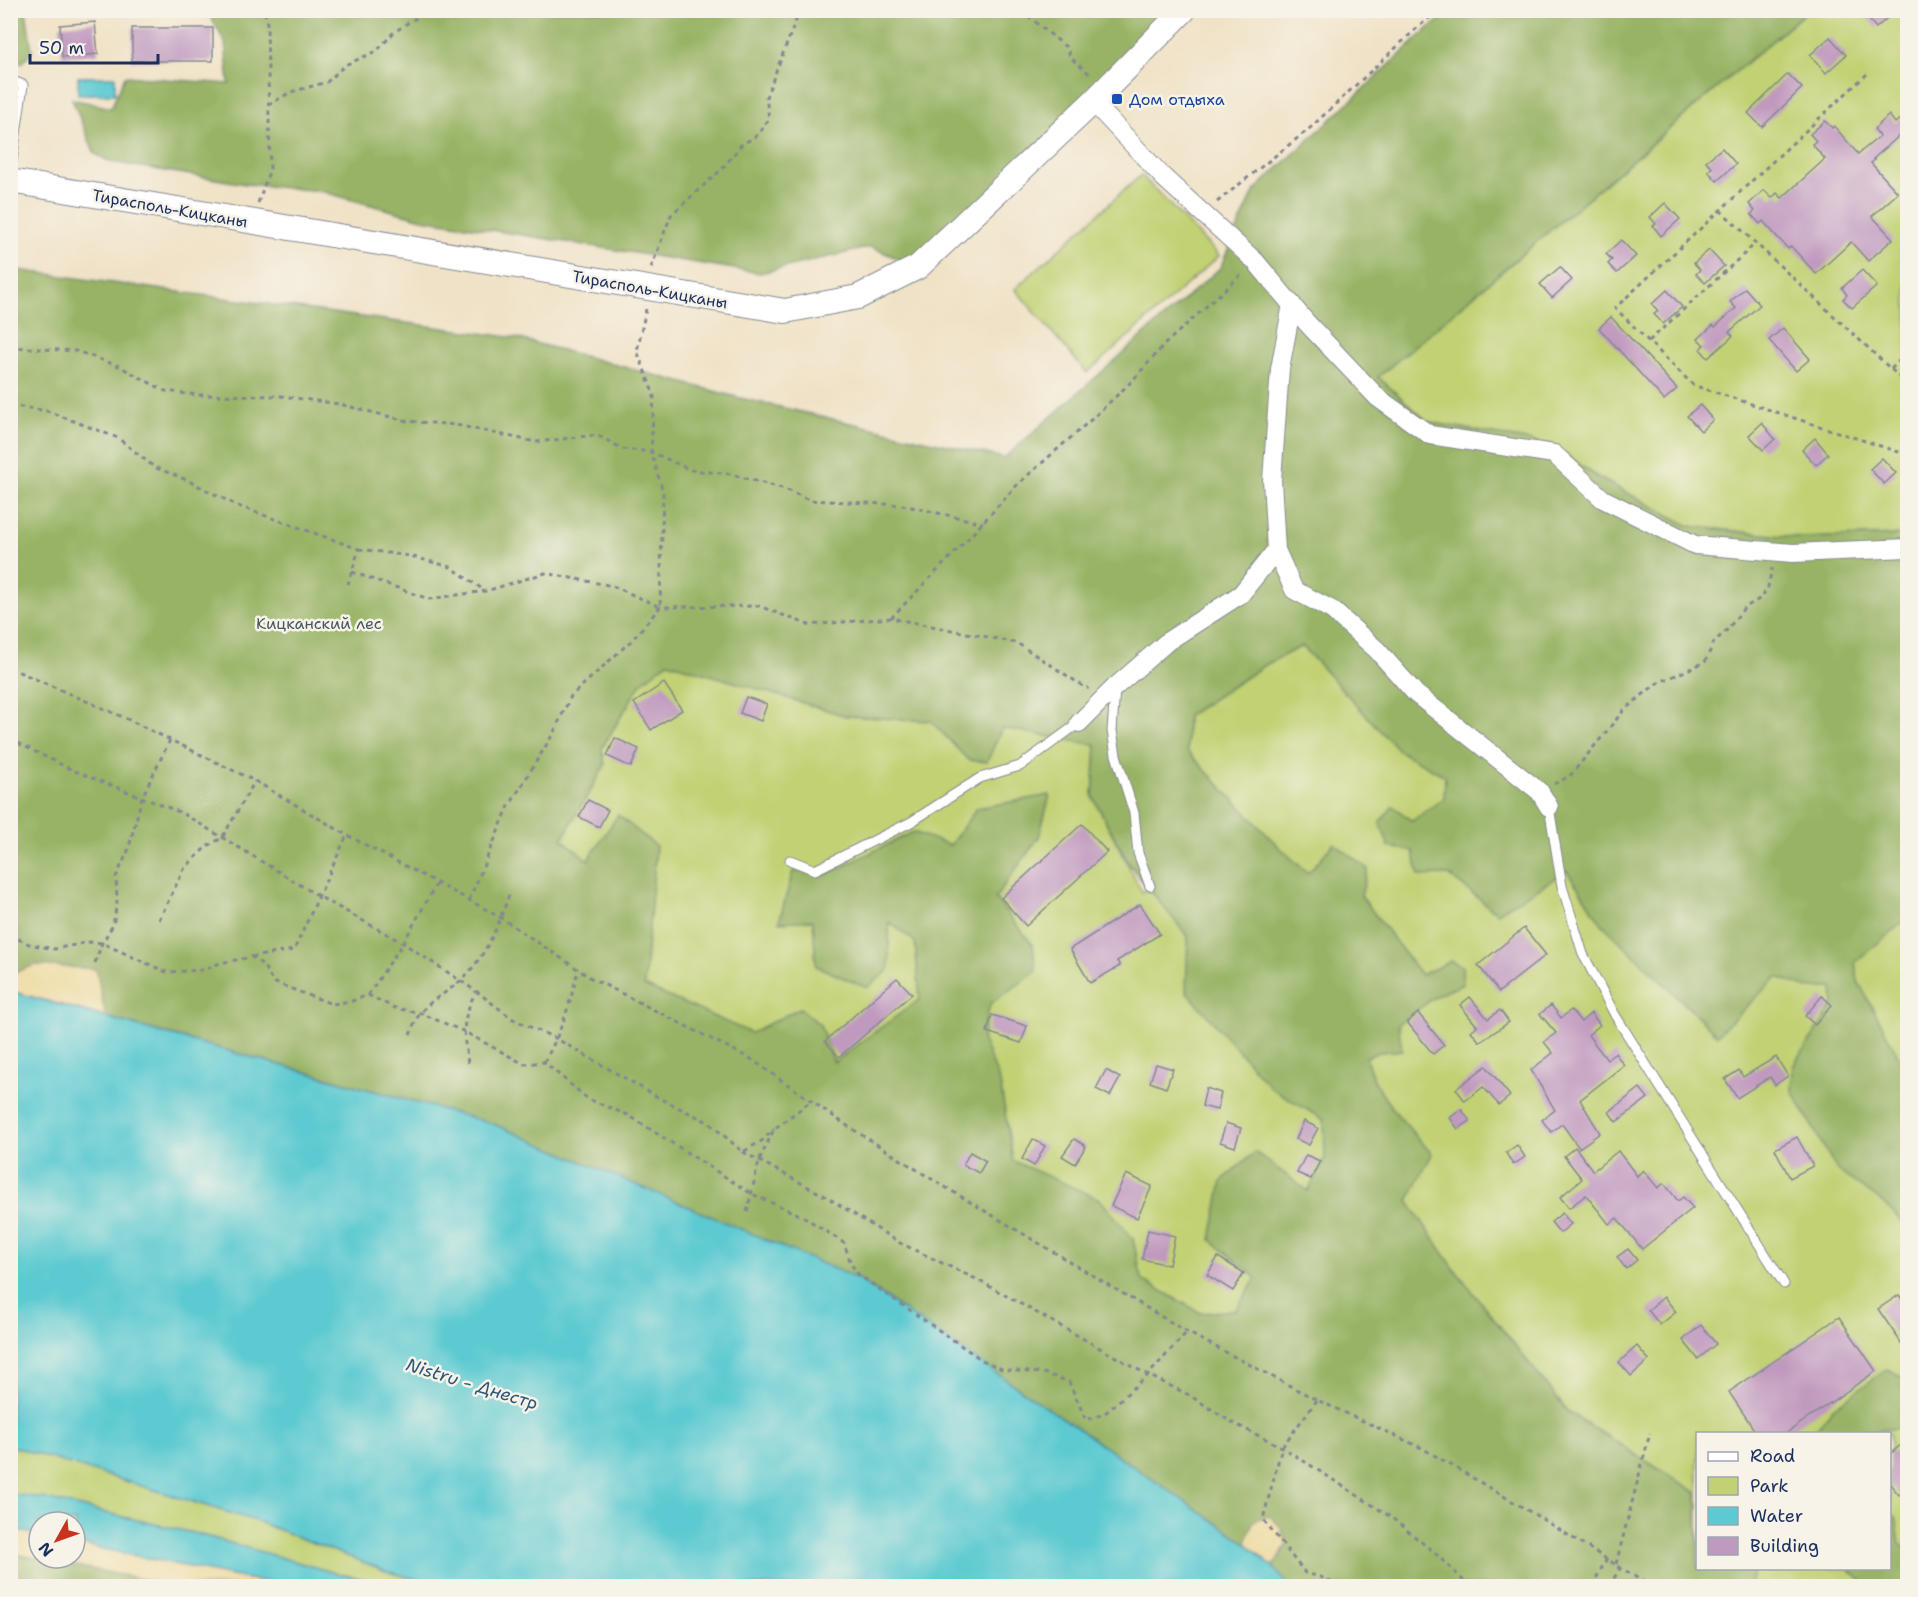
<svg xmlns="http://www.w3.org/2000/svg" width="1918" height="1597" font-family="'Shantell Sans',sans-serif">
  <rect width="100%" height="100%" fill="#f7f3e8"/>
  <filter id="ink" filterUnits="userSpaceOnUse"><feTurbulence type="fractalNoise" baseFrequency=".0167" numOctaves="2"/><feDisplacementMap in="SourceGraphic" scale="12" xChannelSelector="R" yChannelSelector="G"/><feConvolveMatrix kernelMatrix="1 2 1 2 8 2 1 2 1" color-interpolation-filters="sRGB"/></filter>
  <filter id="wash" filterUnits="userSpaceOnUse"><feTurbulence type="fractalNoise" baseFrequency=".008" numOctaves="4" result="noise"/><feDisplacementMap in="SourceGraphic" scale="24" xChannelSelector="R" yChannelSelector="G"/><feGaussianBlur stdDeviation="1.35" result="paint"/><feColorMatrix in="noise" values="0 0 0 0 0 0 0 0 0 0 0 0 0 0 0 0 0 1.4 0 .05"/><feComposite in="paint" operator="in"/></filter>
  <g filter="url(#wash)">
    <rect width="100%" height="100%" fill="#f0e2c6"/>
    <g fill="#c1d173" stroke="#6e8068" stroke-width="1.5" fill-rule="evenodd">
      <polygon points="1807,11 1907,11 1907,535 1800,538 1689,526 1599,478 1552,445 1428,422 1378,377"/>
      <polygon points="1141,175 1219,256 1087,373 1015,289"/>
      <path d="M1284,625L1908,627L1907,1586H1685L1226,1335L644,992L505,891L648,647L1096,745L1093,797L1142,892L1210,844L1124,731ZM1698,1434H1890V1568H1698Z"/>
      <polygon points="11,1446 256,1521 389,1572 443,1586 402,1586 339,1574 202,1535 41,1498 11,1494"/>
    </g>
    <g fill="#98b365" stroke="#5a7162" stroke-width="1.5" fill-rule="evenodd">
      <polygon points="10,11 26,11 32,51 22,63 11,64"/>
      <polygon points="207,11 1184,11 918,267 871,247 760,273 422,219 320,191 246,184 111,162 95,154 72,99 111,108 125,76 229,84 225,42"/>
      <path d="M1451,11H1807L1378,377L1428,422L1552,445L1599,478L1689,526L1800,538L1907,535V919L1855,962L1858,981L1907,1072V1227L1882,1202L1837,1170L1792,1091L1793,1066L1834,1005L1833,988H1808L1777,977L1717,1035L1602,924L1567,871L1497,913L1449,875L1419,876L1413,851L1389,847L1380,822L1393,806L1412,821L1444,798L1445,776L1399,751L1302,646L1263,666L1187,716V751L1279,847L1308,873L1334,843L1368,869L1361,896L1421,975L1451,961L1462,966L1463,984L1438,995L1398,1024L1402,1050L1379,1052L1366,1057C1374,1095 1408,1126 1432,1154L1408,1201L1453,1267L1567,1411L1697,1493L1698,1568L1754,1569L1750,1584L1754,1586H1289L1273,1567L1287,1544L1253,1521L1246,1543L858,1279L491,1123L106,1017L95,969L11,974V269L516,338L740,398L1004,458L1220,268L1255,190L1429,28ZM668,662L846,716L931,721L968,760L987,762L1002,728L1096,745L1093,797L1129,864L1188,937L1186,991L1271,1088L1324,1120L1325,1157L1308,1191L1255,1152L1222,1181L1211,1240L1256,1278L1236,1310L1201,1313L1142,1280L1133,1239L1100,1199L1013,1161L1000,1082L982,1038L990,1004L1036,972L1033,945L995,898L1039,837L1050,795L977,808L950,845L913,832L825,875L793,871L779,922L813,920L816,966L867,988L889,970V922L915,942L920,999L834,1062L820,1025L800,1008L751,1033L644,986L656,846L618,815L588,860L562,839L605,765L602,748L641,683Z"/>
      <polygon points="1887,1369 1907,1379 1907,1426 1868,1433 1813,1433 1833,1408"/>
      <polygon points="1890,1515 1896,1517 1900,1544 1907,1549 1907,1586 1867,1586 1848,1569 1890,1568"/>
      <polygon points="11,1553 177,1586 11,1586"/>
    </g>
    <g fill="#eeda9e" stroke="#84847e" stroke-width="1.5">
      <polygon points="35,965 96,969 106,1017 11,991 11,974"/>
      <polygon points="1268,1515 1280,1526 1287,1544 1273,1567 1246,1543 1253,1521"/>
      <polygon points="10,1529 39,1535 39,1558 75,1558 75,1543 232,1576 291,1586 177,1586 11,1553"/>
    </g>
    <g fill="#5dcad1" stroke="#3c7c98" stroke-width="1.5">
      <rect x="78" y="77" width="37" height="17"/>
      <polygon points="10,991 491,1123 858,1279 1246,1543 1273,1567 1289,1586 443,1586 389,1572 256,1521 11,1446"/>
      <polygon points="11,1494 41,1498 202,1535 339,1574 402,1586 291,1586 232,1576 75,1543 75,1522 39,1522 39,1535 11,1529"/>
    </g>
    <g id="blocks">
      <g fill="#c099bf">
        <polygon points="1861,10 1896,10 1876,28"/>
        <polygon points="95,22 98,54 62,57 60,25"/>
        <rect x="132" y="28" width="81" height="33"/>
        <polygon points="1830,37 1846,55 1826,73 1810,55"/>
        <polygon points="1788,74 1802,88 1762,127 1748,113"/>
        <polygon points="1907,113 1908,128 1873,159 1875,160 1871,163 1898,193 1872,216 1893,239 1868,261 1851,242 1816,274 1791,246 1788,249 1763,221 1760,224 1751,214 1755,211 1749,204 1764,190 1772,198 1777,193 1782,198 1825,159 1812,144 1816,141 1810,134 1825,121 1832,128 1834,126 1858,154 1880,136 1874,129 1889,115 1895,123"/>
        <polygon points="1722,148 1736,164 1717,181 1708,171 1712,168 1706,161"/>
        <polygon points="1665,203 1680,219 1661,236 1653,226 1656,224 1650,217"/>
        <polygon points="1621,240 1636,256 1617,273 1608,264 1612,260 1606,254"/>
        <polygon points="1709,250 1724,266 1705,283 1696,274 1700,270 1694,263"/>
        <polygon points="1560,267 1572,280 1552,298 1540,284"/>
        <polygon points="1862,270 1877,286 1852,308 1843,299 1847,295 1842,288"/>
        <polygon points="1745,288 1760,305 1729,332 1733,336 1708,358 1700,349 1704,345 1698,339 1713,325 1715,327 1736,308 1730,302"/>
        <polygon points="1667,290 1682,307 1663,324 1654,314 1658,311 1652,304"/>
        <polygon points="1611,317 1677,389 1664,400 1599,328"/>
        <polygon points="1783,328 1810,359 1796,371 1769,340"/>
        <polygon points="1700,405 1713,420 1701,431 1687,416"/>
        <polygon points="1762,423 1775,439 1763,450 1749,435"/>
        <polygon points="1815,438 1828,454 1816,465 1802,450"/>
        <polygon points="1882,458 1896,473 1884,484 1870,469"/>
        <polygon points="664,683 682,710 651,730 634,703"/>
        <polygon points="746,697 767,704 761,721 740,713"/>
        <polygon points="615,738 639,749 631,767 607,756"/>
        <polygon points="588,800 608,810 599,827 579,817"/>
        <polygon points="1082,824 1107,852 1026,926 1001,898"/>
        <polygon points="1140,904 1160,934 1117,961 1120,966 1090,983 1070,949"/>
        <polygon points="1524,928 1546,955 1499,992 1478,965"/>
        <polygon points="897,978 912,994 839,1057 825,1041"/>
        <polygon points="1822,996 1832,1005 1815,1025 1805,1016"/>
        <polygon points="1470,997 1488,1019 1500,1010 1509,1022 1480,1042 1471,1031 1477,1026 1460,1005"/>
        <polygon points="1551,1005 1561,1018 1571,1010 1581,1022 1591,1013 1600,1025 1588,1035 1607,1060 1615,1053 1624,1065 1580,1100 1600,1133 1579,1148 1562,1124 1551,1132 1542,1120 1555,1110 1531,1070 1553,1053 1544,1042 1556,1033 1540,1014"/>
        <polygon points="1418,1013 1444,1045 1433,1054 1407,1022"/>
        <polygon points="992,1015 1027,1026 1021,1043 987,1032"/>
        <polygon points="1776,1057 1788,1076 1775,1085 1770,1077 1737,1098 1725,1079 1739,1070 1743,1077"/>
        <polygon points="1156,1064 1173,1069 1166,1088 1150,1082"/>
        <polygon points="1486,1066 1510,1096 1499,1105 1483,1087 1465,1101 1456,1089"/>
        <polygon points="1106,1070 1120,1078 1110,1096 1096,1089"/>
        <polygon points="1206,1088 1221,1093 1217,1110 1202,1106"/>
        <polygon points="1640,1088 1648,1098 1616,1122 1609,1112"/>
        <polygon points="1461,1109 1470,1121 1458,1129 1450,1118"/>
        <polygon points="1304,1121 1318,1128 1309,1145 1296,1139"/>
        <polygon points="1226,1123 1241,1128 1235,1147 1220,1142"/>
        <polygon points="1797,1137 1813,1166 1790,1178 1775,1149"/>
        <polygon points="1033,1139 1045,1146 1034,1166 1022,1159"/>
        <polygon points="1074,1139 1086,1146 1075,1164 1062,1156"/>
        <polygon points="1517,1145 1525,1157 1513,1165 1506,1153"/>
        <polygon points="1575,1147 1593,1171 1618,1151 1637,1176 1643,1170 1658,1188 1664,1183 1678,1201 1683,1197 1693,1208 1642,1249 1617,1218 1609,1224 1586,1195 1569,1208 1560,1197 1582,1179 1564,1156"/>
        <polygon points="970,1152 986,1161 979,1173 963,1165"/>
        <polygon points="1306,1155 1320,1161 1311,1179 1297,1173"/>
        <polygon points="1126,1174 1152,1186 1137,1218 1111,1206"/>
        <polygon points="1562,1213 1571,1224 1560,1233 1551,1222"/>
        <polygon points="1148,1230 1175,1236 1169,1265 1142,1259"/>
        <polygon points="1628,1249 1637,1260 1626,1269 1617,1257"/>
        <polygon points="1218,1257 1244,1273 1233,1291 1207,1275"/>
        <polygon points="1899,1295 1908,1308 1908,1353 1878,1309"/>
        <polygon points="1664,1297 1676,1312 1660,1325 1648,1310"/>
        <polygon points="1839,1317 1876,1371 1785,1434 1757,1434 1729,1392"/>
        <polygon points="1701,1325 1716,1344 1698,1359 1683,1340"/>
        <polygon points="1637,1346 1649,1360 1631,1376 1619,1362"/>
        <polygon points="1908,1439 1908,1488 1899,1495 1890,1484 1890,1454"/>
      </g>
    </g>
  </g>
  <g filter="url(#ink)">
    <use href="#blocks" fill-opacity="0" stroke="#868892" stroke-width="1.5"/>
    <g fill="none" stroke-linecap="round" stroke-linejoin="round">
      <defs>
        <g id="service">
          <polyline points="10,80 23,85 10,175"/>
          <polyline points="1115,689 1112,731 1116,755 1134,813 1138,853 1150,886"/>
          <polyline points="1549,807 1562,886 1583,954 1615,1015 1784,1284"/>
          <polyline points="790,860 815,870 911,822 980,778 1020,766 1079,723"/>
        </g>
        <g id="minor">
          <polyline points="1093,102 1164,178 1256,262 1306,322 1378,398 1430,435 1554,454 1603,499 1695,545 1793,553 1908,548"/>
          <polyline points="1292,304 1280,369 1272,480 1276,550 1294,590 1332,610 1377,650 1416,694 1540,792 1549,807"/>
          <polyline points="1079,723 1115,687 1168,641 1241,594 1276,550"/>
        </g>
        <polyline id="tertiary" points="10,181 785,311 858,297 918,267 1093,102 1184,10"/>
      </defs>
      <use href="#service" stroke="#868892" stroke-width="11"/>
      <use href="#minor" stroke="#868892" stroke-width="20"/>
      <use href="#tertiary" stroke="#868892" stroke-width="26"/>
      <g stroke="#868892" stroke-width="3" stroke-dasharray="4.5 4.5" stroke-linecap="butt">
        <polyline points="1021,10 1067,48 1071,58 1092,76"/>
        <polyline points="1867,74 1615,308 1693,385 1908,455"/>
        <polyline points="268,105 291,92 327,82 345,65 377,51 393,33 412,20 436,10"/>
        <polyline points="1217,202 1309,129 1418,27 1439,10"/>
        <polyline points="258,203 270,169 267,23 264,10"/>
        <polyline points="1720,210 1908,385"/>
        <polyline points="651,268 671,215 723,168 741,145 758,135 769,119 766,97 800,10"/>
        <polyline points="1649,341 1756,243"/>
        <polyline points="10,347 76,351 119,366 165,391 198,395 281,396 339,404 407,421 456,425 536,442 597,435 623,449 651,452 691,470 730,474 785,489 809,500 902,505 983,523"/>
        <polyline points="1891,369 1908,352"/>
        <polyline points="10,405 47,411 118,438 154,467 187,480 238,506 359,549 348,584"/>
        <polyline points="359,549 410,556 451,567 485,591"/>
        <polyline points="352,572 429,599 486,591 545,573 613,586 660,607 663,492 651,452 654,395 637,351 646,309"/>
        <polyline points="891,618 965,542 1018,484 1093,418 1132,381 1166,343 1243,273"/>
        <polyline points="10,668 123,717 255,781 347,835 469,900 501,918 591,978 751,1059 846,1125 930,1178 1187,1332 1317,1400 1422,1448 1539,1517 1650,1586"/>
        <polyline points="10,739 72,770 182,813 320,897 403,943 476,991 513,1019 557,1039 661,1099 708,1122 743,1152 763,1140 774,1129"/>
        <polyline points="1554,784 1570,776 1624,710 1656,684 1705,662 1714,642 1727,630 1744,608 1761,598 1768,587 1772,568"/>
        <polyline points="469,900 508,808 553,734 571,696 632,640 660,607 759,606 809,625 891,618 1017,643 1086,688 1089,688"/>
        <polyline points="159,920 184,869 206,847 222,838 255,781"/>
        <polyline points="10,935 29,944 54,949 90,942 102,943 166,972 203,970 220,963 252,957 263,965 273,982 332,1004 352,1001 368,995 395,1008 420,1013 463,1031 524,1064 544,1062 588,1099 628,1115 752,1194 804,1217 844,1243 851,1264 859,1275 982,1360 1004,1370 1044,1373 1069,1382 1086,1420 1104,1414 1148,1375 1187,1332"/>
        <polyline points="252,957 294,950 347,835"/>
        <polyline points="95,963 102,943 113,925 117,902 116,877 128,851 142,797 170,740"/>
        <polyline points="368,995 403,943 437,883"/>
        <path d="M410,1035C413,1028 415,1019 420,1014C429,1000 447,993 459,982C485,959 498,926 509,895"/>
        <path d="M544,1062C561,1033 571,1002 578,969"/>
        <path d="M468,1063C463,1032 461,1021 476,991"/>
        <polyline points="743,1152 825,1196 900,1243 978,1280 1148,1375 1189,1395 1233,1423 1282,1447 1391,1517 1436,1554 1469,1586"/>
        <polyline points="747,1212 759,1161 774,1129 811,1101"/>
        <polyline points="1317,1400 1282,1447 1263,1519 1305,1573 1321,1577 1338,1586"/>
        <polyline points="1616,1564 1650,1433"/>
        <polyline points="1592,1586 1607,1558"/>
        <polyline points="1609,1586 1621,1567"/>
      </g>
      <use href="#service" stroke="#fff" stroke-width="9"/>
      <use href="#minor" stroke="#fff" stroke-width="18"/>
      <use href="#tertiary" stroke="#fff" stroke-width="24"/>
    </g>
  </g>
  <rect fill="#1a4fb4" stroke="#f7f3e8" stroke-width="2" x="1111" y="93" width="12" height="12" rx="3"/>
  <g text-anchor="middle" stroke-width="5" stroke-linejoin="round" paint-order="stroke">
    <g font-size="16" fill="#164399" stroke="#f7f3e8" text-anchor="start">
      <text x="1129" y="105">Дом отдыха</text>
    </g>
    <g font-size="16" fill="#1b2f5e" stroke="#f7f3e8">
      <text transform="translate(170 208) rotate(10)" y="6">Тирасполь-Кицканы</text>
      <text transform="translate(650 289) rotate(10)" y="6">Тирасполь-Кицканы</text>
    </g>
    <g font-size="16" fill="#445863" stroke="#f7f3e8">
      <text x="319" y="629">Кицканский лес</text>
    </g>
    <g font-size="18" font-style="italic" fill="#2c567b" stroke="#f7f3e8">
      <text transform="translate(472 1384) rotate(17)" y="6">Nistru - Днестр</text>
    </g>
  </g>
  <rect width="1918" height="1597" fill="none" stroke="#f7f3e8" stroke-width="36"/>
  <rect x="1696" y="1432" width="195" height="138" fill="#f7f3e8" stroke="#9fa5b1" stroke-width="1.5"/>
  <rect x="1708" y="1452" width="30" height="9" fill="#ffffff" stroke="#9fa5b1" stroke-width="1.5"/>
  <text x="1750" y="1462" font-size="18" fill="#1b2f5e">Road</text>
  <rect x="1708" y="1477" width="30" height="18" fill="#c1d173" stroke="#9fa5b1" stroke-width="1.5"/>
  <text x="1750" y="1492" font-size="18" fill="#1b2f5e">Park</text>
  <rect x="1708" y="1507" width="30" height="18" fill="#5dcad1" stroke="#9fa5b1" stroke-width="1.5"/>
  <text x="1750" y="1522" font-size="18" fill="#1b2f5e">Water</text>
  <rect x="1708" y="1537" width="30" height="18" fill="#c099bf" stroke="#9fa5b1" stroke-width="1.5"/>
  <text x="1750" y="1552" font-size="18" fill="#1b2f5e">Building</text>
  <g transform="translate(57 1540) rotate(230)"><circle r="28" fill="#f7f3e8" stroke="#9fa5b1" stroke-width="1.5"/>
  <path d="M0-4.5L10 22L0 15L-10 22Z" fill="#c8321e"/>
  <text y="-9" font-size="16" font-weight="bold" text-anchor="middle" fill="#1b2f5e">N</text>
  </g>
  <path d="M30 54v9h128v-9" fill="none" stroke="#1b2f5e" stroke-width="3"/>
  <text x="39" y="54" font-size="18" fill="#1b2f5e" stroke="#f7f3e8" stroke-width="4.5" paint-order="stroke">50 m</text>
</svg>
